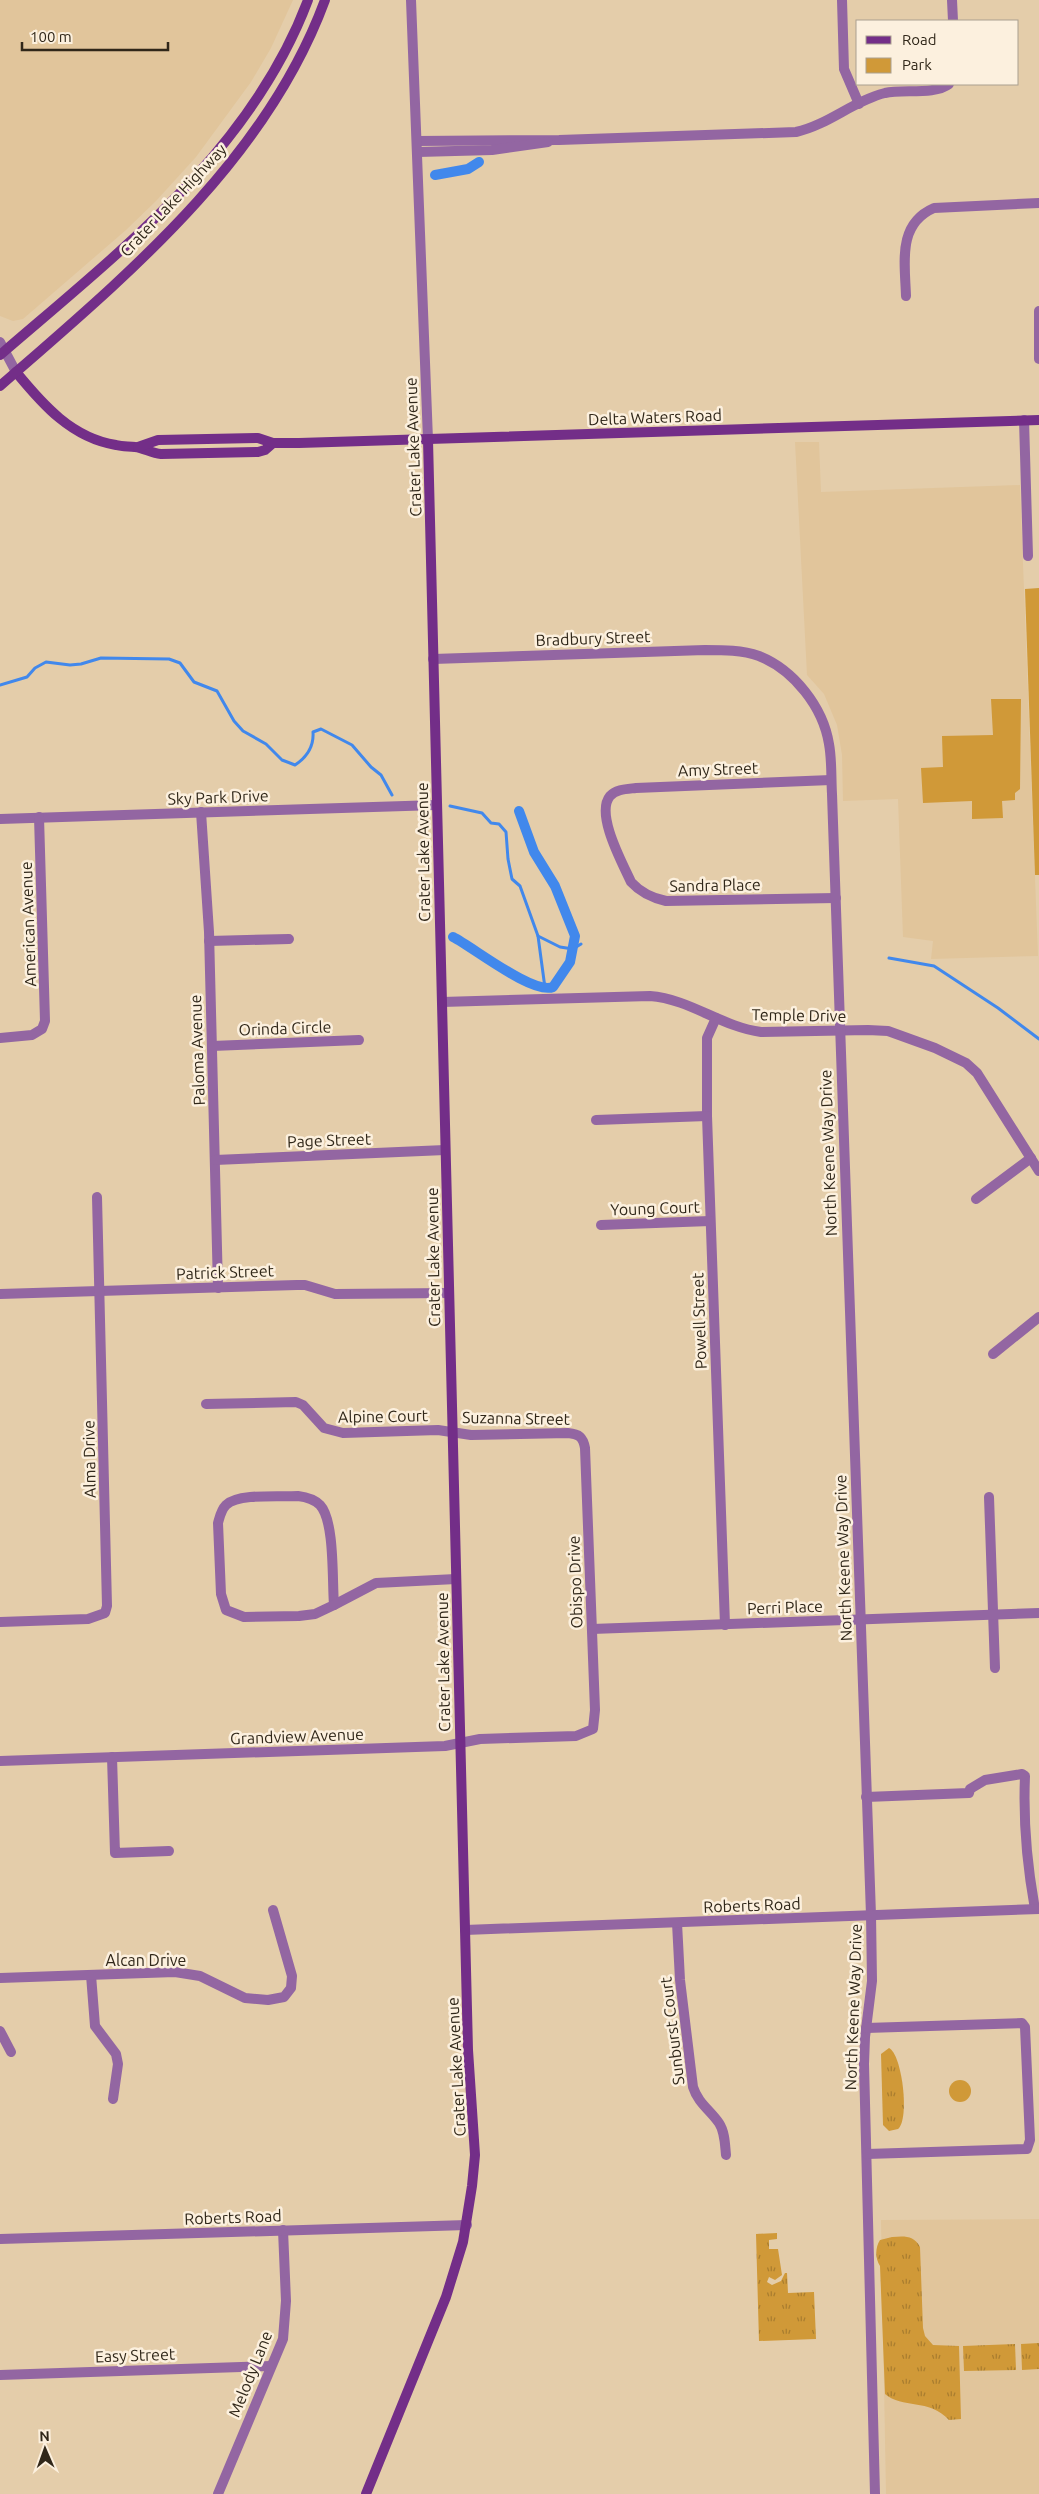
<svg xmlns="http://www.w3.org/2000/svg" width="1039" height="2494" font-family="Ubuntu,sans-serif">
  <defs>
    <pattern id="grass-tufts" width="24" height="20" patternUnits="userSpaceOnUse" patternTransform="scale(1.25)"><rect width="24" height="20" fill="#d09938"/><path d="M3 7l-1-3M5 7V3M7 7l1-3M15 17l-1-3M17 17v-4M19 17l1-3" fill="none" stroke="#a97d2e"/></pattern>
  </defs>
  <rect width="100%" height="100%" fill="#e4cdaa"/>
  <g fill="#e1c59b">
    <polygon points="0,0 293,0 271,48 251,82 196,157 156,201 126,230 23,319 13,321 0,316"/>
    <polygon points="795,442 819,442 821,492 1020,485 1038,956 931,959 933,941 903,937 898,799 843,801 842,755 837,725 824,694 807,675"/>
    <polygon points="1039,2219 1039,2494 886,2494 881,2220"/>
  </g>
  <g fill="url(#grass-tufts)">
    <path d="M889,2048C902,2054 910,2119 898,2129L889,2131L883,2125L881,2054Z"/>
    <polygon points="777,2233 777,2239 769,2240 769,2249 778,2249 782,2275 775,2280 769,2277 767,2282 772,2285 781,2281 785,2273 787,2273 788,2293 814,2292 816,2339 759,2341 756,2234"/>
    <path d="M892,2237C904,2236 914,2235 920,2247L923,2328L925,2336L933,2345L959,2346L961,2419L949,2420C929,2398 902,2409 885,2394L880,2266C875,2258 875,2248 880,2240Z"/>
    <polygon points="1039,2343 1039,2369 1022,2370 1021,2344"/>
    <polygon points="1015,2344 1016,2370 964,2371 963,2346"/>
  </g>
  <g fill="#d09938">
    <polygon points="1039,588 1039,875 1035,875 1025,589"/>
    <polygon points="991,699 1021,699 1020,789 1015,793 1015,800 1002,801 1003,818 972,819 972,801 923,803 921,768 943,767 942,736 993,735"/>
    <circle cx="960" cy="2091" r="11"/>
  </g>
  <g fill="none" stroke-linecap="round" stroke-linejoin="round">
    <g stroke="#4188ec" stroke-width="3">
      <path d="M0,685L27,677L35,668L46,662L70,665L81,664L101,658L169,659L180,663L194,682L217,691L234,721L243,731L266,744L282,760L295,765C307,757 314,746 313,732L321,729L352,745L371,767L381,775L392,795"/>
      <polyline points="450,806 482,813 491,823 499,824 506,832 508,859 512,879 520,886 538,936 560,947 573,949 581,944"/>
      <polyline points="538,936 545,988"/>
      <polyline points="889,958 934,966 998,1008 1039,1039"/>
    </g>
    <g stroke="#4188ec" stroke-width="10">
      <polyline points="435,175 468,169 479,162"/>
      <path d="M453,937C473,947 533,995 553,987L570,962L575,936L555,886L534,852L519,811"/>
    </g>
    <g stroke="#9366a2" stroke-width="10">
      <polyline points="842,0 844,69 859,104"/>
      <polyline points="952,0 953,21"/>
      <path d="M417,141L559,140L796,132C828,125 853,101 885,93C903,89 935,95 949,84"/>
      <polyline points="418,152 492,150 548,142"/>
      <path d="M906,296C905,263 897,224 934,208L1039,203"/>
      <polyline points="1039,311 1039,359"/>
      <polyline points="1024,420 1028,556"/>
      <path d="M831,780L636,788C627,789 616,789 610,796C595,814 623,864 631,882C641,893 652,898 666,901L836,898"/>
      <polyline points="201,812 209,932 218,1288"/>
      <polyline points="0,819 437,805"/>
      <polyline points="209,941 289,939"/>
      <path d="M442,1002L650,996C690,999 722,1027 761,1032L868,1030L888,1031L935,1048L966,1063L977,1073L1039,1171"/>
      <polyline points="716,1018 707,1038 707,1116 725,1625"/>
      <polyline points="0,1038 32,1035 42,1029 45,1021 39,817"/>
      <polyline points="212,1046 359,1040"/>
      <polyline points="596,1120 707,1116"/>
      <polyline points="215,1160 445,1150"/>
      <polyline points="976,1199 1031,1158"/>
      <polyline points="601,1225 710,1221"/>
      <polyline points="0,1294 297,1285 305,1285 335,1294 449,1293"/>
      <polyline points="993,1354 1039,1317"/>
      <path d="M298,1496C306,1497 314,1499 320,1505C335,1521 332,1581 334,1605L315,1614L299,1616L244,1617L226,1610L221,1594L218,1523C220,1516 221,1510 226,1505C238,1493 281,1497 298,1496Z"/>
      <polyline points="989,1497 995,1668"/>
      <polyline points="334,1605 376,1583 456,1579"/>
      <polyline points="0,1622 88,1619 105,1613 107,1606 97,1197"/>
      <polyline points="592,1629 1039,1613"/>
      <polyline points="112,1757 115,1853 169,1851"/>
      <path d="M0,1761L445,1746L480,1739L576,1736L593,1729L595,1710L585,1448C583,1437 579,1434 568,1433L471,1435L438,1430L343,1433L324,1428L303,1405L296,1402L206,1404"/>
      <path d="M866,1797L969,1793L970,1789L985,1780L1022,1774L1025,1776C1023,1822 1027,1865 1035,1909"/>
      <polyline points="871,1915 872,1981 865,2037 864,2064 875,2494"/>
      <path d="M677,1923L680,1980L693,2087C698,2103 710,2110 719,2123C725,2132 725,2145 726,2155"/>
      <polyline points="91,1975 95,2026 116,2054 118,2064 113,2099"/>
      <polyline points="0,1978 175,1972 200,1976 245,1998 268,2000 284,1997 291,1988 292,1976 273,1910"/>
      <polyline points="866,2028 1022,2023 1025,2027 1030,2140 1027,2149 867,2154"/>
      <polyline points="0,2031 11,2052"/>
      <polyline points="0,2375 271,2366"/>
      <polyline points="218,2494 283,2339 286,2301 283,2230"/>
    </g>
    <g stroke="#9366a2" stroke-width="10">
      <polyline points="411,0 428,440"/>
      <polyline points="0,342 16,372"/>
      <path d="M433,659L705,650C724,650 742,650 759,656C794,670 823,707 829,744C832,760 831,777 832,794L871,1915"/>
      <polyline points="465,1930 1039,1909"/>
      <polyline points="0,2239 467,2225"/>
    </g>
    <g stroke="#732e88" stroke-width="10">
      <path d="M0,355C118,253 251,152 308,0"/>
      <path d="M16,372C43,405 72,438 116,445C123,447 129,446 135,447C144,448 151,453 161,454L258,452L265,450L273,443"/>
      <path d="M0,386C126,276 266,161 325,0"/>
      <polyline points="138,447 158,440 258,438 273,443 299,443 1039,420"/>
      <polyline points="366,2494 446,2297 463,2242 472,2186 475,2155 468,2050 428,440"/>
    </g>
  </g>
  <g text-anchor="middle" stroke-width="5" stroke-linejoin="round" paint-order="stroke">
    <g font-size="16" fill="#302719" stroke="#fcf0de">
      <text transform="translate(173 200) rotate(-47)" y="6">Crater Lake Highway</text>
      <text transform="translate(655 417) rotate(-2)" y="6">Delta Waters Road</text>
      <text transform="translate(413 447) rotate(-92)" y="6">Crater Lake Avenue</text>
      <text transform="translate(593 638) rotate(-2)" y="6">Bradbury Street</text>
      <text transform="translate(718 769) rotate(-2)" y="6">Amy Street</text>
      <text transform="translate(218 797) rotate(-2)" y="6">Sky Park Drive</text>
      <text transform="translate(423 852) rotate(-91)" y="6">Crater Lake Avenue</text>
      <text transform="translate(715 885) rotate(-1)" y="6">Sandra Place</text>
      <text transform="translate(28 924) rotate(-92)" y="6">American Avenue</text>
      <text transform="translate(799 1015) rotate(1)" y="6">Temple Drive</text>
      <text transform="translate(285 1028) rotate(-2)" y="6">Orinda Circle</text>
      <text transform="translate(197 1050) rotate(-92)" y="6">Paloma Avenue</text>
      <text transform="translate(329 1140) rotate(-2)" y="6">Page Street</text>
      <text transform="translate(828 1153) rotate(-92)" y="6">North Keene Way Drive</text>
      <text transform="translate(655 1208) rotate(-2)" y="6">Young Court</text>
      <text transform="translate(433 1257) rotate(-91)" y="6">Crater Lake Avenue</text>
      <text transform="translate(225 1272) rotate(-2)" y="6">Patrick Street</text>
      <text transform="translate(699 1321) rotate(-92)" y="6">Powell Street</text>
      <text transform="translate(383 1416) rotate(-1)" y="6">Alpine Court</text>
      <text transform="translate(516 1418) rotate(1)" y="6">Suzanna Street</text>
      <text transform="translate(89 1459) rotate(-91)" y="6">Alma Drive</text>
      <text transform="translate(843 1558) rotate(-92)" y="6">North Keene Way Drive</text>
      <text transform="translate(575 1582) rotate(-92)" y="6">Obispo Drive</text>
      <text transform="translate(785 1607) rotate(-2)" y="6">Perri Place</text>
      <text transform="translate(443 1662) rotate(-91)" y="6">Crater Lake Avenue</text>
      <text transform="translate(297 1736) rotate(-2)" y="6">Grandview Avenue</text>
      <text transform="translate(752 1905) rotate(-2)" y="6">Roberts Road</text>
      <text x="146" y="1966">Alcan Drive</text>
      <text transform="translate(853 2007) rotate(-88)" y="6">North Keene Way Drive</text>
      <text transform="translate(672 2031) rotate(-97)" y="6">Sunburst Court</text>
      <text transform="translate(456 2067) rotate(-93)" y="6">Crater Lake Avenue</text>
      <text transform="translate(233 2217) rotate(-2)" y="6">Roberts Road</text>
      <text transform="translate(135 2355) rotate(-2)" y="6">Easy Street</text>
      <text transform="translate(250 2374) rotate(-68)" y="6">Melody Lane</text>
    </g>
  </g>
  <rect x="856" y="20" width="162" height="65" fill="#fcf0de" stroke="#aaa08f"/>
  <rect x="866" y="36" width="25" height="8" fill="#732e88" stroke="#aaa08f"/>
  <text x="902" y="45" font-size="15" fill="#302719">Road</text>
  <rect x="866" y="58" width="25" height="15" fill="#d09938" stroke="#aaa08f"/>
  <text x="902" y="70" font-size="15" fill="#302719">Park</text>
  <g transform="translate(45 2449) rotate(358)" stroke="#fcf0de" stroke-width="4" paint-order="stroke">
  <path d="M0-4L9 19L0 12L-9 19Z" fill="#302719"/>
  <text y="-8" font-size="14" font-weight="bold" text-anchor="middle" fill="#302719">N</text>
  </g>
  <path d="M22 42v8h146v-8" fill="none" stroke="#302719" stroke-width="2.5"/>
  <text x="30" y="42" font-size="15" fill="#302719" stroke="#fcf0de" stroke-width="4" paint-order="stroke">100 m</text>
</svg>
